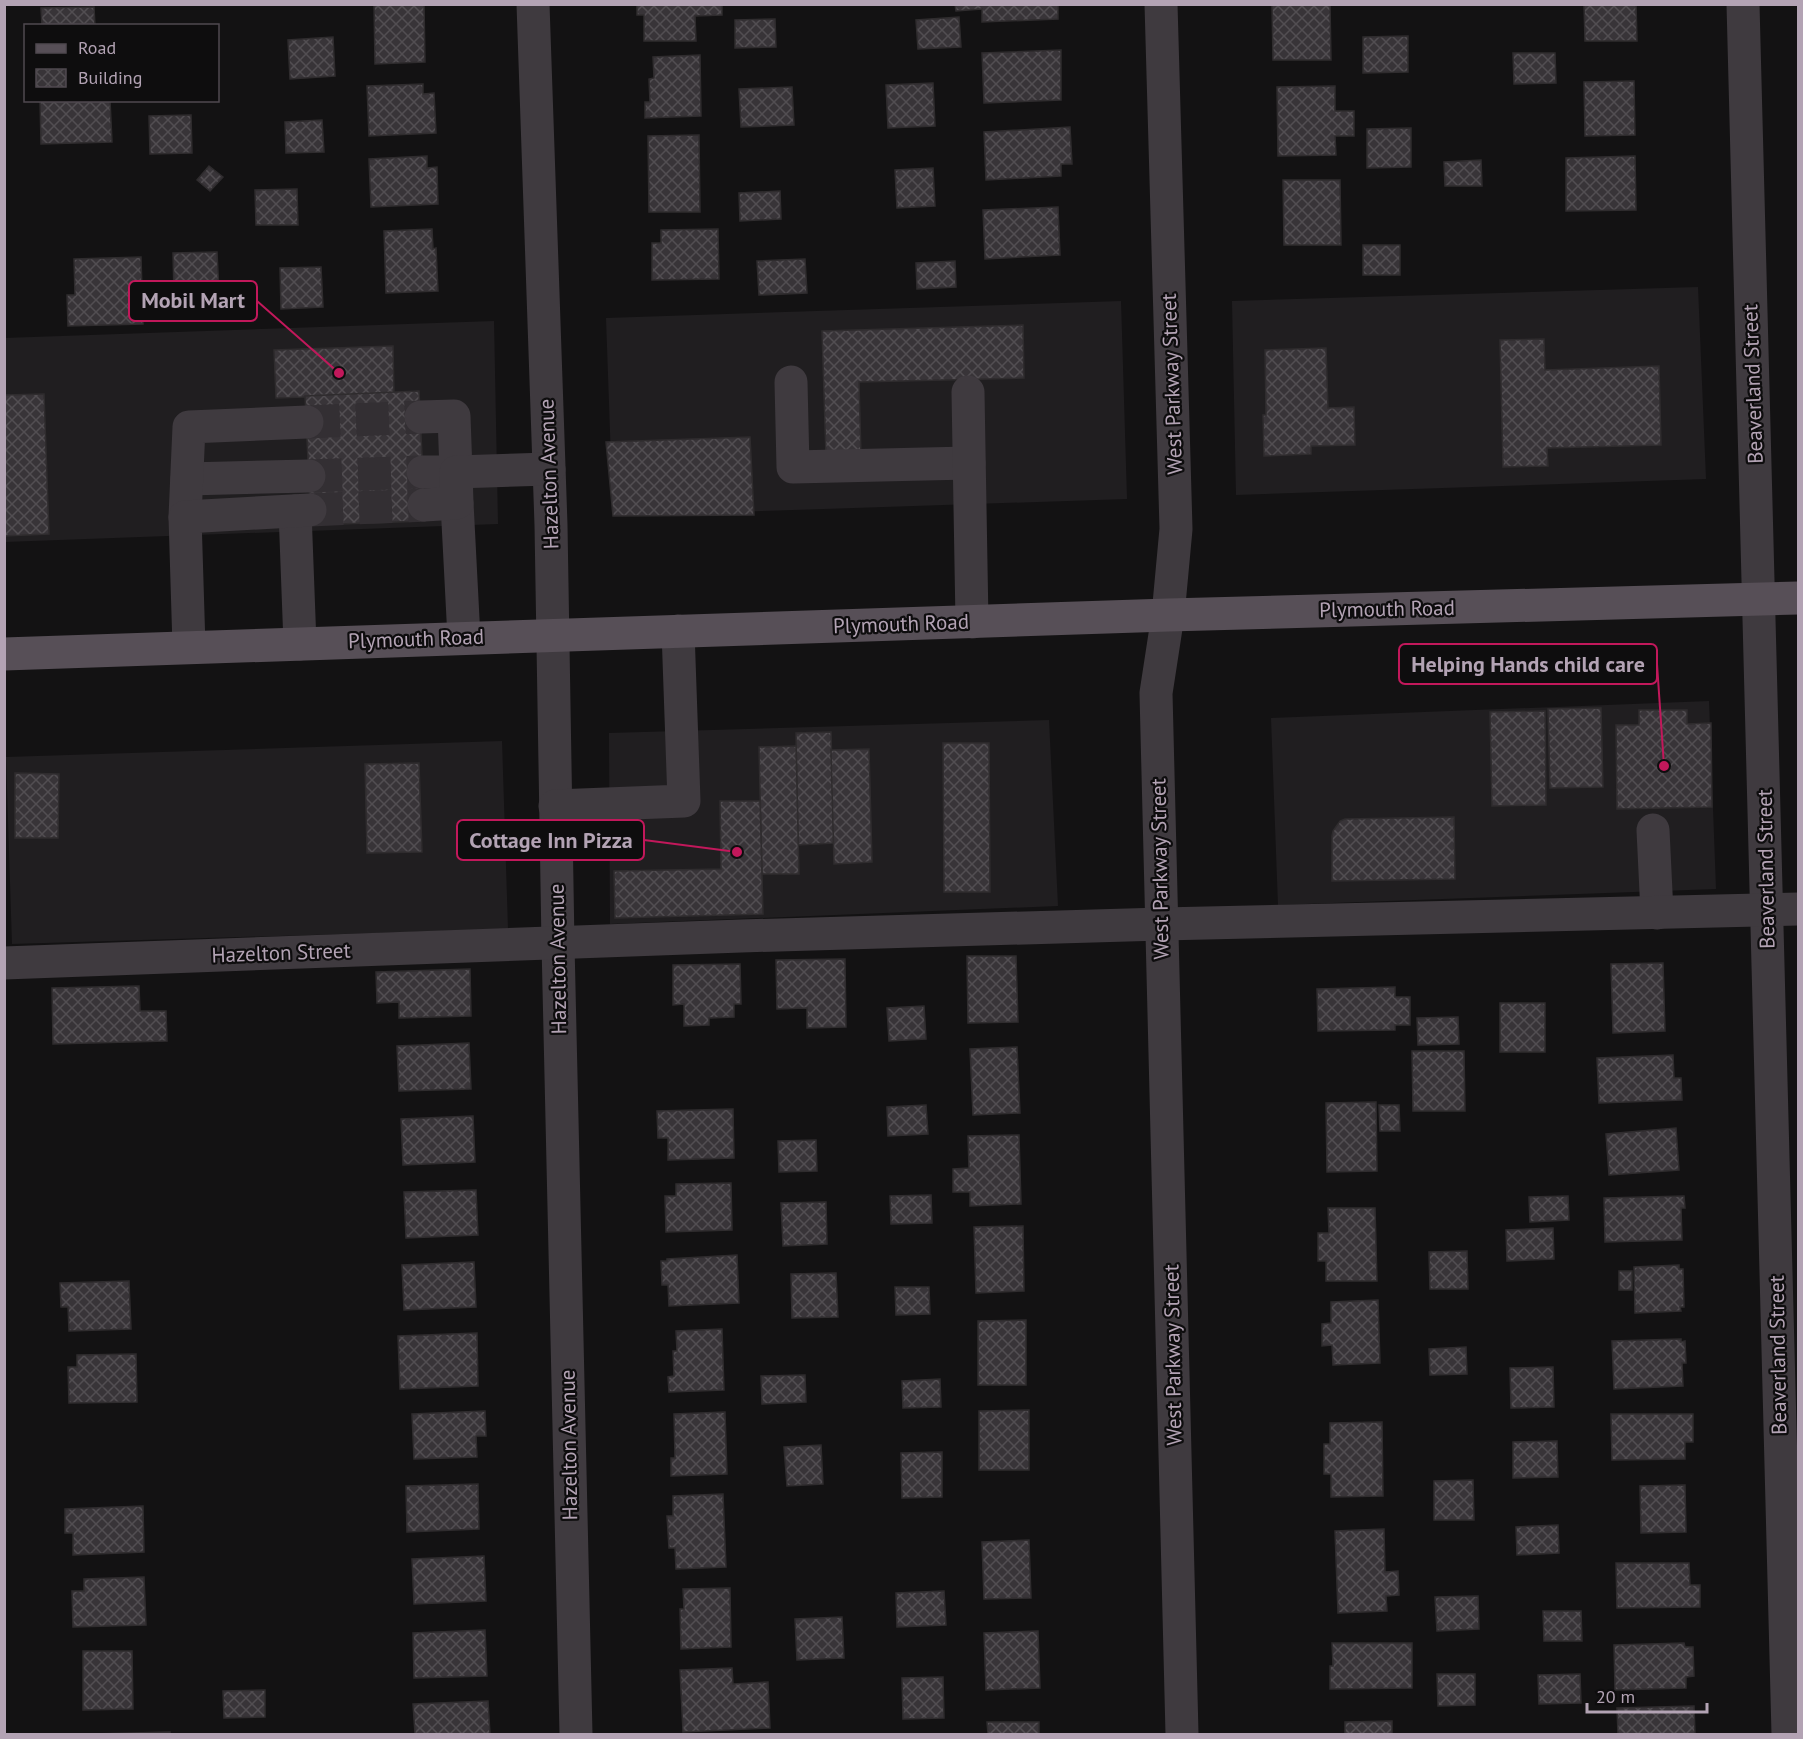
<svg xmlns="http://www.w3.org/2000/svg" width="1803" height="1739" font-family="'PT Sans',sans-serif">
  <defs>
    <pattern id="building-cross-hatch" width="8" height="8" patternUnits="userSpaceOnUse" patternTransform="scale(1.5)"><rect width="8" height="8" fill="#383438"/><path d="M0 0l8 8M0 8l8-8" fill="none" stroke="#524e52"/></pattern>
  </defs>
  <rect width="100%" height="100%" fill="#131213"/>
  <g fill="#201e20">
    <polygon points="1698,287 1706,479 1236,495 1232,301"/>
    <polygon points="1121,301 1127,499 613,516 606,318"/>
    <polygon points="494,321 498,524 5,542 4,338"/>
    <polygon points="1709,701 1716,889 1278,905 1271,718"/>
    <polygon points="1049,720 1058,906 610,924 609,733"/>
    <polygon points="502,741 508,929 12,944 6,757"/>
  </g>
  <g fill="url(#building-cross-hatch)" stroke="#2f2c2e" stroke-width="1.5">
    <polygon points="374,4 424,4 425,62 375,64"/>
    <polygon points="637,4 722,4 722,15 695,16 696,41 644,41 644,15 637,15"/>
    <polygon points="955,4 1058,4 1058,19 982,22 982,9 956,11"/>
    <polygon points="1272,4 1330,4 1331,60 1273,60"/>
    <polygon points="1584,4 1636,4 1637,41 1585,41"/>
    <polygon points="94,7 95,26 42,26 41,8"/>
    <polygon points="959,17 961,47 918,49 916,20"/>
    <polygon points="775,19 776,47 735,48 735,20"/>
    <polygon points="1408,36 1408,72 1363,73 1363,37"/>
    <polygon points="333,37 335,76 290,79 288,40"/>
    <polygon points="1061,50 1061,100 984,103 982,53"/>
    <polygon points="1513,53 1555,53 1556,83 1514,84"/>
    <polygon points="700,55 701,116 645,118 645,102 650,102 649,79 654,78 653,57"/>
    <polygon points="1634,81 1635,135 1585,136 1584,82"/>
    <polygon points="933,83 935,126 888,128 886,85"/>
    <polygon points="423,84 423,94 434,93 436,133 369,136 367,86"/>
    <polygon points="1335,86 1335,111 1354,111 1354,136 1335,136 1336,155 1278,156 1277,87"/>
    <polygon points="792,87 794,125 741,127 739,89"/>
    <polygon points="40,100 110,100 112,142 41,144"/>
    <polygon points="191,115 192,153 150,154 149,116"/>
    <polygon points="322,120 324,152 286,153 285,122"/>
    <polygon points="1070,127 1072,164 1061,164 1061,176 986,180 984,132"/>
    <polygon points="1411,128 1411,167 1367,168 1367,129"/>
    <polygon points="699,135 700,212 649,212 648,136"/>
    <polygon points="427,156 427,168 437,167 438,204 371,207 369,159"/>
    <polygon points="1635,156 1636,210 1566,211 1566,158"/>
    <polygon points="1481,160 1482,186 1445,186 1444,162"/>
    <polygon points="209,166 223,177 210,191 197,180"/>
    <polygon points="933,168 935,206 897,208 895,170"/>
    <polygon points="1283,180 1340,180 1341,245 1284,245"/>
    <polygon points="297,189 298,225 256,225 255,190"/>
    <polygon points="780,191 781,219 740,221 739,193"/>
    <polygon points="1058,207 1060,255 985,259 983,210"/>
    <polygon points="432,229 433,249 436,248 438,291 386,293 384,231"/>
    <polygon points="718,229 719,279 652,280 652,243 661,243 661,230"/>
    <rect x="1363" y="245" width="37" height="30"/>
    <polygon points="217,252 219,293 174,295 173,253"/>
    <polygon points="141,257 143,324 68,326 67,295 75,295 74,259"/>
    <polygon points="805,259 807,293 759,295 757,261"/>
    <polygon points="955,261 956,287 917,289 916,263"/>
    <polygon points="321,267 323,307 281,309 280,268"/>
    <polygon points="1023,325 1024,378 859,382 861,456 826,457 822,331"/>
    <polygon points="1544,339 1545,370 1659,366 1661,445 1547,448 1548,466 1503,467 1500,340"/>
    <polygon points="393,346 394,394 276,398 274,350"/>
    <polygon points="1326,348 1328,408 1354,407 1355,445 1311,446 1311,454 1264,456 1263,415 1266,415 1265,350"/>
    <polygon points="419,391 425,521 311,525 305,396"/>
    <polygon points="44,394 49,534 4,536 4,395"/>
    <polygon points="750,437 754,515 613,516 606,442"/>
    <polygon points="1601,708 1603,787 1550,788 1548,709"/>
    <polygon points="1639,710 1687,710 1687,724 1711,723 1712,807 1617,809 1616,725 1639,725"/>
    <polygon points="1545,711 1546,805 1492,806 1490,712"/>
    <polygon points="831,732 834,843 798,845 796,733"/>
    <polygon points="943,743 989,743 990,892 944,892"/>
    <polygon points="796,746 799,874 762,874 759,747"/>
    <polygon points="869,749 872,862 834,864 831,750"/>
    <polygon points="419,763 422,852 367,853 365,764"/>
    <polygon points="15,773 59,774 58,838 15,838"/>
    <polygon points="720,801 760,801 763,914 615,918 614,871 721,869"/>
    <polygon points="1454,817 1455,879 1332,881 1332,836 1333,831 1340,821 1345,819"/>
    <polygon points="967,956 1016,956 1018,1022 968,1023"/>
    <polygon points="845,959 846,1027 807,1028 807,1008 777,1009 776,960"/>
    <polygon points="1663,963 1665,1031 1613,1033 1611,964"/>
    <polygon points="740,964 741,1004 734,1004 734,1017 709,1018 709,1025 684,1026 684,1004 673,1005 673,965"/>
    <polygon points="470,969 471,1016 399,1018 399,1002 377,1003 376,972"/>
    <polygon points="139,986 140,1011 166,1011 167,1041 53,1044 52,988"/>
    <polygon points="1395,987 1395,997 1410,997 1410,1025 1395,1025 1395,1030 1318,1031 1317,989"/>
    <rect x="1500" y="1003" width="45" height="49"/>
    <polygon points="924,1006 926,1039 889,1041 887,1008"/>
    <polygon points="1458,1017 1459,1044 1418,1045 1417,1018"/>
    <polygon points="469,1043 471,1089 399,1091 397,1046"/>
    <polygon points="1017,1047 1020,1113 973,1115 970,1049"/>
    <polygon points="1412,1051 1464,1051 1465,1111 1413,1111"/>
    <polygon points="1673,1055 1674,1078 1681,1078 1682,1100 1599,1103 1597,1058"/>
    <polygon points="1376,1102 1377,1171 1327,1172 1326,1103"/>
    <polygon points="926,1105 928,1134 888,1136 887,1107"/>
    <polygon points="1379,1105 1399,1105 1400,1131 1380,1131"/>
    <polygon points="733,1109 734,1158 668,1160 668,1138 658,1138 657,1111"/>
    <polygon points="473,1116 475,1162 403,1165 401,1119"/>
    <polygon points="1676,1128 1679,1170 1609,1175 1606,1134"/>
    <polygon points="1019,1135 1021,1204 970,1206 970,1192 953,1192 953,1169 969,1168 968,1136"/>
    <polygon points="816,1140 817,1171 779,1172 778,1141"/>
    <polygon points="731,1183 732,1230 666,1232 665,1196 676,1196 676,1184"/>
    <polygon points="476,1190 478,1235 406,1238 404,1192"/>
    <polygon points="931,1195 932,1223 891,1224 890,1196"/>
    <polygon points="1568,1196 1569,1220 1530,1222 1529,1197"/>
    <polygon points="1684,1196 1685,1208 1681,1208 1682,1240 1605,1242 1604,1198"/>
    <polygon points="826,1202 827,1244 783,1246 781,1203"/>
    <polygon points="1328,1208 1375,1208 1377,1281 1326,1281 1326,1261 1318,1261 1318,1233 1329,1233"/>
    <polygon points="1023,1226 1024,1291 976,1293 974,1227"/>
    <polygon points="1553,1228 1554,1259 1507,1261 1506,1230"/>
    <polygon points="1467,1251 1468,1289 1430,1289 1429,1252"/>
    <polygon points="737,1255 739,1303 669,1306 668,1285 662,1285 661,1261 667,1261 667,1259"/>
    <polygon points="474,1262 476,1307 404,1310 402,1265"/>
    <polygon points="1679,1265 1679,1269 1683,1269 1684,1307 1680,1307 1681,1311 1635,1313 1634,1267"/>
    <rect x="1619" y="1271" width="13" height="19"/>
    <polygon points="836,1273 838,1317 792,1318 791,1274"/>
    <polygon points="129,1281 131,1329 69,1331 68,1307 61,1307 60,1283"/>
    <polygon points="895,1287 929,1287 930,1314 896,1315"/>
    <polygon points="1378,1300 1380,1363 1333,1365 1332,1345 1322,1346 1322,1324 1331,1323 1331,1302"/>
    <polygon points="1026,1320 1026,1385 978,1385 978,1321"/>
    <polygon points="722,1329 724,1390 669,1392 668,1377 674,1376 673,1351 677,1351 676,1331"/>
    <polygon points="477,1333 478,1386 400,1389 398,1336"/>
    <polygon points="1681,1339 1681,1342 1685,1341 1686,1363 1682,1363 1683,1386 1614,1389 1612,1341"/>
    <polygon points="1466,1347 1467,1374 1430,1375 1429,1349"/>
    <polygon points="136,1354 137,1402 69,1403 68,1367 77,1367 77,1355"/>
    <polygon points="1553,1367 1554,1407 1511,1408 1510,1368"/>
    <polygon points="805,1375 806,1402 762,1404 761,1376"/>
    <polygon points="940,1379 941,1407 903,1408 902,1381"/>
    <polygon points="1029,1410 1029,1470 979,1470 979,1411"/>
    <polygon points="485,1411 486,1436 476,1436 477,1457 414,1459 412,1414"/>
    <polygon points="725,1412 727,1474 671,1476 671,1458 675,1458 674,1414"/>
    <polygon points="1611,1414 1693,1414 1693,1442 1685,1442 1685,1459 1612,1460"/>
    <polygon points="1382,1422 1383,1496 1331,1497 1331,1474 1324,1474 1324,1444 1330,1444 1330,1423"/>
    <polygon points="1557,1441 1558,1477 1513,1478 1513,1442"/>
    <polygon points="821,1445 823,1484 787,1486 784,1447"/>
    <polygon points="942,1452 942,1497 902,1498 901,1453"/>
    <polygon points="1473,1480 1474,1520 1434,1520 1434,1481"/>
    <polygon points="478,1484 479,1529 407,1532 406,1486"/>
    <polygon points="1685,1485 1686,1532 1641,1533 1640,1486"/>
    <polygon points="723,1494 726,1567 676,1569 675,1548 669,1548 667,1516 673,1516 673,1496"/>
    <polygon points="143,1506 144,1552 73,1555 73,1533 65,1533 65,1509"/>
    <polygon points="1558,1525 1559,1553 1517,1555 1516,1527"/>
    <polygon points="1384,1529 1385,1572 1398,1571 1399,1595 1386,1596 1387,1611 1338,1613 1335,1531"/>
    <polygon points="1029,1540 1031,1598 984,1599 982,1542"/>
    <polygon points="484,1556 486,1601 414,1604 412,1559"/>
    <polygon points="1616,1563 1689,1563 1690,1585 1700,1585 1700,1607 1617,1608"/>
    <polygon points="144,1577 146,1625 73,1627 72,1591 84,1591 84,1579"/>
    <polygon points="730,1588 731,1647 681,1649 680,1609 684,1609 683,1589"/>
    <polygon points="944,1591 946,1625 897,1627 896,1593"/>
    <polygon points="1478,1596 1479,1629 1437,1631 1435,1597"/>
    <polygon points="1543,1611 1581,1611 1582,1641 1544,1641"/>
    <polygon points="842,1617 844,1658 797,1660 795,1619"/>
    <polygon points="485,1630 487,1676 414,1678 413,1633"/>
    <polygon points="1038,1631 1040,1688 986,1690 984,1633"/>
    <polygon points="1332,1643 1412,1643 1412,1688 1330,1689 1330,1666 1333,1666"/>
    <polygon points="1684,1643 1685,1647 1693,1647 1694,1676 1686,1677 1686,1688 1615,1690 1614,1645"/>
    <polygon points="83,1651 132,1651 133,1709 83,1710"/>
    <polygon points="732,1668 733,1684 768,1682 770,1728 683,1732 680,1670"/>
    <polygon points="1437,1674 1475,1674 1475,1705 1438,1706"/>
    <polygon points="1580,1674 1581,1703 1539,1704 1538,1675"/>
    <polygon points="943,1677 944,1718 903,1719 902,1678"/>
    <polygon points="265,1690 265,1717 224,1718 223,1691"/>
    <polygon points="488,1701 490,1734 415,1734 413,1704"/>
    <polygon points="1694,1706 1695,1734 1618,1734 1617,1708"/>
    <polygon points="1392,1721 1392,1734 1345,1734 1345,1722"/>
    <polygon points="987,1722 1039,1722 1039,1734 988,1734"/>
    <polygon points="170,1732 170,1734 92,1734"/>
  </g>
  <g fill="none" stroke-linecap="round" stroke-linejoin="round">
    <g stroke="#332f33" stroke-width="33" stroke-dasharray="33 16" stroke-linecap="butt">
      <polyline points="307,422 421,417"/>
      <polyline points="309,476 423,472"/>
      <polyline points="310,510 424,505"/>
    </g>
    <g stroke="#3f3a3f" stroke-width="33">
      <polyline points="533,4 551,525 558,944 576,1734"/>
      <polyline points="1161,4 1176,529 1168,615 1156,693 1182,1734"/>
      <polyline points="1743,4 1788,1734"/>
      <polyline points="791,382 793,467 969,463"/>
      <polyline points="968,392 972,622"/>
      <polyline points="421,417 454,416 456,472 423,472"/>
      <polyline points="187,479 309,476"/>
      <polyline points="457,503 464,638"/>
      <polyline points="424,505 457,503 456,472 549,469"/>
      <polyline points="295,511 300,644"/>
      <polyline points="185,517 189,427 307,422"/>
      <polyline points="189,647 185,517 310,510"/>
      <polyline points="555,806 684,801 678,631"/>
      <polyline points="1653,830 1657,913"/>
      <polyline points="4,963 741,936 1162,924 1798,909"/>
    </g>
    <polyline stroke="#574f57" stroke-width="33" points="4,654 1168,615 1798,598"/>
  </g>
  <g text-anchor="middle" stroke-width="4.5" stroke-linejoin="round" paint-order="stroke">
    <g font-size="21" fill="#b3a3b4" stroke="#0e0d0e">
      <text transform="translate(1172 384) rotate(-92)" y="7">West Parkway Street</text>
      <text transform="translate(1753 384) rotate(-92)" y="7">Beaverland Street</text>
      <text transform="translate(549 474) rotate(-92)" y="7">Hazelton Avenue</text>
      <text transform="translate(1387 609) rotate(-1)" y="7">Plymouth Road</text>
      <text transform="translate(901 624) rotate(-2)" y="7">Plymouth Road</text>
      <text transform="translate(416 639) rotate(-2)" y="7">Plymouth Road</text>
      <text transform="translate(1160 869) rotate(-91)" y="7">West Parkway Street</text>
      <text transform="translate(1766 869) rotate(-91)" y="7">Beaverland Street</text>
      <text transform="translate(281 953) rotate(-2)" y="7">Hazelton Street</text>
      <text transform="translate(558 959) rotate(-91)" y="7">Hazelton Avenue</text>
      <text transform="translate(1173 1355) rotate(-91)" y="7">West Parkway Street</text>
      <text transform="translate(1778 1355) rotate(-91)" y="7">Beaverland Street</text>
      <text transform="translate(569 1445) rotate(-91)" y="7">Hazelton Avenue</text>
    </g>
  </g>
  <path fill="none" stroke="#c2185b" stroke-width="2" d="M339 373L257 301M1664 766L1657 664M737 852L644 840"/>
  <g fill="#c2185b" stroke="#0e0d0e" stroke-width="2">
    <circle cx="339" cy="373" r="6"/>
    <circle cx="1664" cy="766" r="6"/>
    <circle cx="737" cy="852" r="6"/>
  </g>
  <g fill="#0e0d0e" stroke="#c2185b" stroke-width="2">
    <rect x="129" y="281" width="128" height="40" rx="6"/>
    <rect x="1399" y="644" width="258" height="40" rx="6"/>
    <rect x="457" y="820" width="187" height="40" rx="6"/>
  </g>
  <g font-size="22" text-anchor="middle" font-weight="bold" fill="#b3a3b4">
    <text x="193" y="308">Mobil Mart</text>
    <text x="1528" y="672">Helping Hands child care</text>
    <text x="551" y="848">Cottage Inn Pizza</text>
  </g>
  <rect width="1803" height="1739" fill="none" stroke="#b3a3b4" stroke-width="12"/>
  <rect x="24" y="24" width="195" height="78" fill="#0e0d0e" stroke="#504950" stroke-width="1.5"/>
  <rect x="36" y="44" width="30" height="9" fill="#574f57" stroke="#504950" stroke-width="1.5"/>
  <text x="78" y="54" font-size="18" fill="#b3a3b4">Road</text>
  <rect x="36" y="69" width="30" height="18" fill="url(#building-cross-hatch)" stroke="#504950" stroke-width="1.5"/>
  <text x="78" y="84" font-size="18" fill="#b3a3b4">Building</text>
  <path d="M1587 1703v9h120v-9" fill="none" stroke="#b3a3b4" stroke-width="3"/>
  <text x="1596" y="1703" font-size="18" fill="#b3a3b4" stroke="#0e0d0e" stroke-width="4.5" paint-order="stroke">20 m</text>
</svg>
